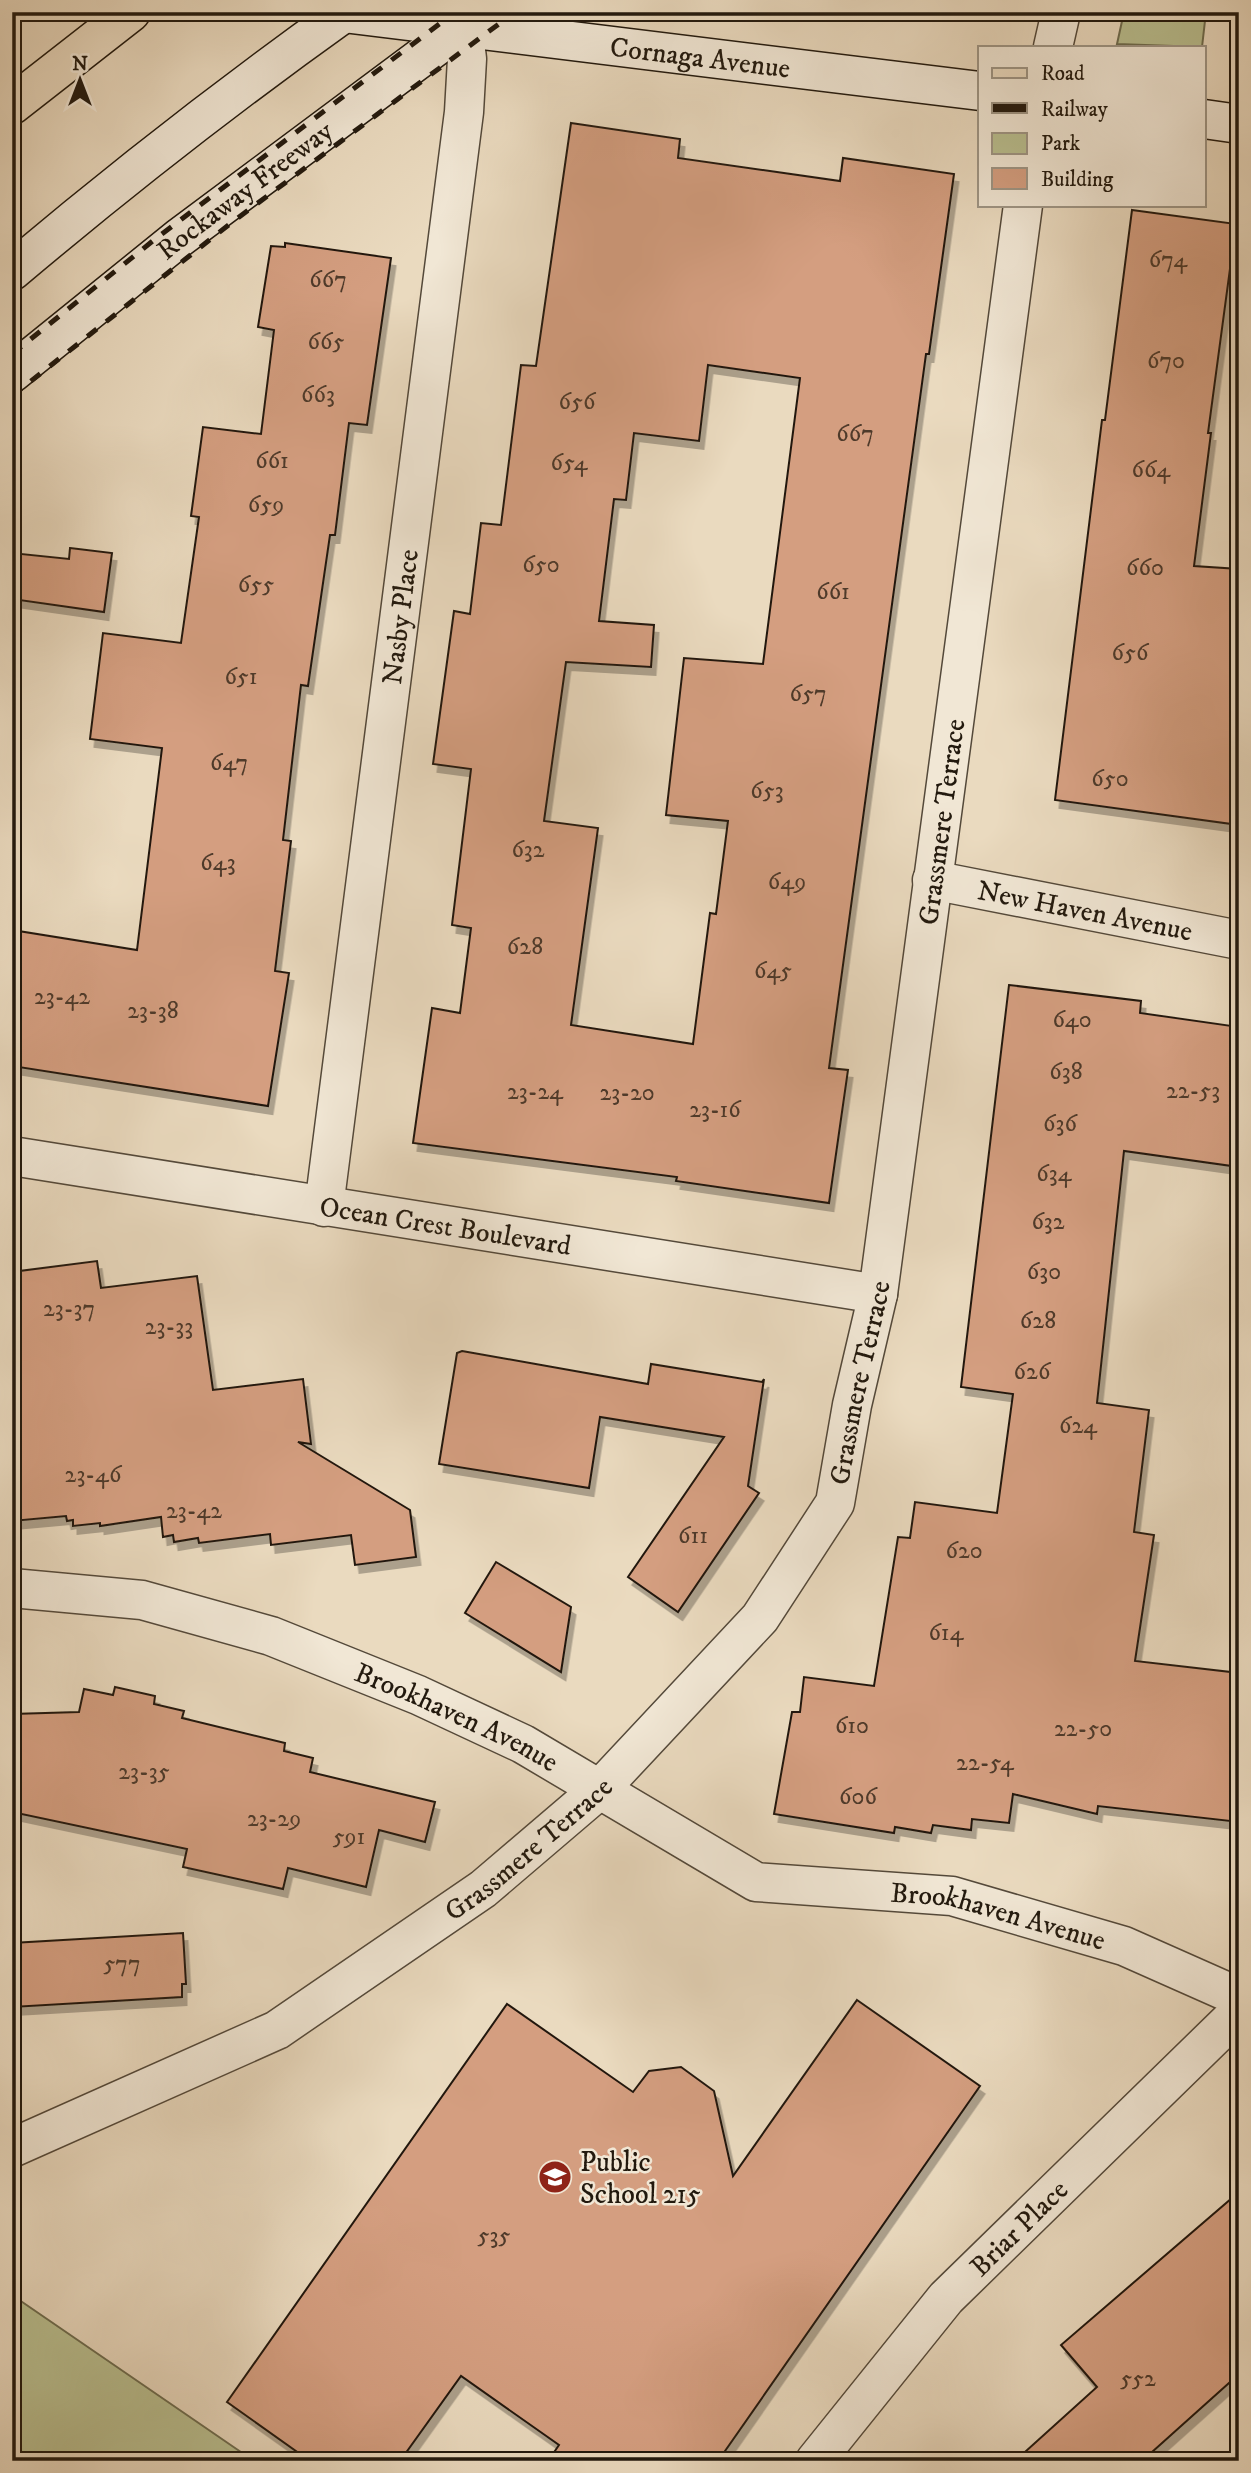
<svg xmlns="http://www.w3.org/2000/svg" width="1251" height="2473" font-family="'IM FELL DW Pica',serif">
  <defs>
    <filter id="shadow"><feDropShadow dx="4.5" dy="8" stdDeviation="0" flood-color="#0004"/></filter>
  </defs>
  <rect width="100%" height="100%" fill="#eadabf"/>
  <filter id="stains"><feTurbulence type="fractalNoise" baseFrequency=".00286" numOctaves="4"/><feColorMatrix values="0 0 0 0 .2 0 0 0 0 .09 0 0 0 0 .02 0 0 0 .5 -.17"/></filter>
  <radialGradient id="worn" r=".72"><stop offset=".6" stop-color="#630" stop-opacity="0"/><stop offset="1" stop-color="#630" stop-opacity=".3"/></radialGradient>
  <g fill="#b9bf90" stroke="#6e6c4f" stroke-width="2">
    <polygon points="1124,12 1206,12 1202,47 1117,44"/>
    <polygon points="12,2295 254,2461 12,2461"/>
  </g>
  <g fill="#d49e80" stroke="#22190e" stroke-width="2" fill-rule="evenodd" filter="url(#shadow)">
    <path d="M571,123L680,139L678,158L840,181L843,158L954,174L929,354H926L829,1068L848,1070L829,1203L676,1181L677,1177L413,1143L432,1008L460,1013L471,928L452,925L471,769L433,764L454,611L470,614L481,523L501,525L521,365L536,366ZM708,365L800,378L763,664L684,658L666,815L728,821L716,914L710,913L693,1044L571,1025L598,828L544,821L566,662L651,667L654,625L599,621L614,499L626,500L634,433L699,441Z"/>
    <polygon points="1132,210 1236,224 1208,433 1211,433 1194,566 1239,569 1239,825 1055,800 1102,420 1105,420"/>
    <polygon points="285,243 391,258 367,425 349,423 335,535 330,535 308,686 301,685 283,840 291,841 275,971 289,973 268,1106 12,1066 12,930 137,950 162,748 90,739 103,633 181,643 199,517 191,516 203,427 261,434 274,330 258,327 271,246 285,247"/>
    <polygon points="70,548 112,553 104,612 12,599 12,553 69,559"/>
    <polygon points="1009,985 1141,1001 1140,1013 1239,1027 1239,1167 1124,1151 1097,1403 1149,1410 1134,1532 1154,1535 1135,1661 1239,1673 1239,1822 1098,1806 1097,1814 1013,1794 1009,1823 972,1819 971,1830 933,1825 931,1833 895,1827 894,1833 774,1814 792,1712 800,1712 804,1677 874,1686 898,1537 910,1538 915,1502 997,1513 1013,1394 961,1387"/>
    <polygon points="97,1261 101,1288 197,1276 213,1390 303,1379 311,1444 298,1442 410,1510 416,1557 355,1565 351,1535 271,1545 270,1534 199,1543 198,1538 174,1542 173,1535 163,1537 161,1517 100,1526 100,1523 73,1526 73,1520 67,1521 66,1516 12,1521 12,1272"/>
    <polygon points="462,1351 648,1384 651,1364 762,1382 764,1379 748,1486 759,1493 678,1612 628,1577 724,1437 600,1417 589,1488 439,1464 457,1353"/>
    <polygon points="496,1562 571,1607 561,1672 465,1613"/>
    <polygon points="115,1687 155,1696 154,1704 184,1711 182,1718 285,1743 284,1751 313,1758 310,1772 435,1802 425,1842 379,1830 366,1887 288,1868 283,1889 183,1867 187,1849 12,1812 12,1714 79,1712 84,1689 113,1695"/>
    <polygon points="183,1933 186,1984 182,1984 182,1997 12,2007 12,1943"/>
    <polygon points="857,2000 980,2086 718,2461 548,2461 559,2445 461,2376 400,2461 310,2461 227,2402 507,2004 633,2092 649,2071 681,2067 714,2091 733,2176"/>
    <polygon points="1239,2192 1239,2374 1142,2461 1015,2461 1097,2387 1061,2345"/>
  </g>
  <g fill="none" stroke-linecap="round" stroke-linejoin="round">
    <defs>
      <g id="street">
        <polyline points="1053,47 1061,12"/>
        <path id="s1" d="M932,880L1239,940"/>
        <path id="s2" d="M12,1156L878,1294"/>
        <path id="s3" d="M324,1207L464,112L467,59L463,25"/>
        <path id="s4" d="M12,1588L142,1600L271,1636L418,1695L523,1744L756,1882L952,1896L1124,1946L1239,1997"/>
        <path id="s5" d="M12,2148L277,2030L483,1889L599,1790L760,1618L835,1503L852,1405L878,1294L1023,205"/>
        <path id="s6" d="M815,2461L946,2298L1239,2012"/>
      </g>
      <g id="secondary">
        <path id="s7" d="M335,12L980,91"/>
        <polyline points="1204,119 1239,124"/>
        <path d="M12,271C120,180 230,94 345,12"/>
        <path id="s8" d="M12,373L179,238L474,18"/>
      </g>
      <polyline id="primary" points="12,105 131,12"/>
    </defs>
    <use href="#street" stroke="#54493a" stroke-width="41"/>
    <use href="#secondary" stroke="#22190e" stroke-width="41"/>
    <use href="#primary" stroke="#22190e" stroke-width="41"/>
    <use href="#street" stroke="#f1e7d5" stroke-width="38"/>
    <use href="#secondary" stroke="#f1e7d5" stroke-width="38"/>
    <use href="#primary" stroke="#eadabf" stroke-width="38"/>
    <g stroke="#22190e" stroke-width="5" stroke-dasharray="12 12" stroke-linecap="butt">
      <polyline points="12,354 154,240 455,12"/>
      <polyline points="12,396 231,223 515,12"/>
    </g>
  </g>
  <defs>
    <symbol id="school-disc" viewBox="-11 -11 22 22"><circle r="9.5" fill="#8f2418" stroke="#f1e7d5"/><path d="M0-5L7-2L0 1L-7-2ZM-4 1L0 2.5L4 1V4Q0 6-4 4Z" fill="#fff"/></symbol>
  </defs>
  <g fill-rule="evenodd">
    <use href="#school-disc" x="536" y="2158" width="38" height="38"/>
  </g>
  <g text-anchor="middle" stroke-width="5" stroke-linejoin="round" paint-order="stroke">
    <g font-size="24" fill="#4e3a2a">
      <text x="1168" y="267">674</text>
      <text x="328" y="287">667</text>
      <text x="326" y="349">665</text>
      <text x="1166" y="368">670</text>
      <text x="318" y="402">663</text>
      <text x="577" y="409">656</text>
      <text x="855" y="441">667</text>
      <text x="272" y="468">661</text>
      <text x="569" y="470">654</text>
      <text x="1151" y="477">664</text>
      <text x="266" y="512">659</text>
      <text x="541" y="572">650</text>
      <text x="1145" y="575">660</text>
      <text x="256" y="592">655</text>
      <text x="833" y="599">661</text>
      <text x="1130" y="660">656</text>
      <text x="241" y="684">651</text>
      <text x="808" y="701">657</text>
      <text x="229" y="770">647</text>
      <text x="1110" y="786">650</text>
      <text x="767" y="798">653</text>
      <text x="528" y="857">632</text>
      <text x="218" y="870">643</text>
      <text x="787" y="889">649</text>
      <text x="525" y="954">628</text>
      <text x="773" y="978">645</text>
      <text x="62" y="1004">23-42</text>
      <text x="153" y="1018">23-38</text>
      <text x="1072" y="1027">640</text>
      <text x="1066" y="1079">638</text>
      <text x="1193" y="1098">22-53</text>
      <text x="535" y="1099">23-24</text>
      <text x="627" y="1100">23-20</text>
      <text x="715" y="1117">23-16</text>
      <text x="1060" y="1131">636</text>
      <text x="1054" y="1181">634</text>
      <text x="1048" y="1229">632</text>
      <text x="1044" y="1279">630</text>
      <text x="69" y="1316">23-37</text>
      <text x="1038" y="1328">628</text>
      <text x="169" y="1334">23-33</text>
      <text x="1032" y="1379">626</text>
      <text x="1078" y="1433">624</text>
      <text x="93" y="1482">23-46</text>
      <text x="194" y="1518">23-42</text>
      <text x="693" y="1543">611</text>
      <text x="964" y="1558">620</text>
      <text x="946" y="1640">614</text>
      <text x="852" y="1733">610</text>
      <text x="1083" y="1736">22-50</text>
      <text x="985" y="1770">22-54</text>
      <text x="144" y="1779">23-35</text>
      <text x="858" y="1804">606</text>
      <text x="274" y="1826">23-29</text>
      <text x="349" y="1844">591</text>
      <text x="122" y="1971">577</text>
      <text x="494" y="2243">535</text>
      <text x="1138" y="2386">552</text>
    </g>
    <g font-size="28" fill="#22190e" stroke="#f1e7d5">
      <text dy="10" stroke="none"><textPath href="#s7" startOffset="368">Cornaga Avenue</textPath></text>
      <text dy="10" stroke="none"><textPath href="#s8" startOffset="296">Rockaway Freeway</textPath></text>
      <text dy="10" stroke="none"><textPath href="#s3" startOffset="595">Nasby Place</textPath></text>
      <text dy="10" stroke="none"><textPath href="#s5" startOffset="1755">Grassmere Terrace</textPath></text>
      <text dy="10" stroke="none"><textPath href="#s1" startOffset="156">New Haven Avenue</textPath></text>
      <text dy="10" stroke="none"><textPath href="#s2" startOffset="439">Ocean Crest Boulevard</textPath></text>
      <text dy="10" stroke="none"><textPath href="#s5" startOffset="1188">Grassmere Terrace</textPath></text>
      <text dy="10" stroke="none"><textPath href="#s4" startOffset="467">Brookhaven Avenue</textPath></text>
      <text dy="10" stroke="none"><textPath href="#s5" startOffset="600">Grassmere Terrace</textPath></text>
      <text dy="10" stroke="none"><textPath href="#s4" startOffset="1055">Brookhaven Avenue</textPath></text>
      <text dy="10" stroke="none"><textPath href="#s6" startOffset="310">Briar Place</textPath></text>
    </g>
    <g font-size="28" fill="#22190e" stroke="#f1e7d5" text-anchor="start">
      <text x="580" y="2171">Public<tspan x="580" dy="32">School 215</tspan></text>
    </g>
  </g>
  <rect width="1251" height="2473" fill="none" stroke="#eadabf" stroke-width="42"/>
  <rect x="14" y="14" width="1223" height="2445" fill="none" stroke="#22190e" stroke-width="3.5"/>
  <rect x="21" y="21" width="1209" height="2431" fill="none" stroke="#22190e" stroke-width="2"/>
  <rect x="978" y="46" width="228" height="161" fill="#f1e7d5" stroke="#9e9585" stroke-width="2"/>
  <rect x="992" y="68" width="35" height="10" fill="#eadabf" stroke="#9e9585" stroke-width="2"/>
  <text x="1041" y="80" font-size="21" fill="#22190e">Road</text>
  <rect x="992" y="103" width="35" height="10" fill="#22190e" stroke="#9e9585" stroke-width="2"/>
  <text x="1041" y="116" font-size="21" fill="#22190e">Railway</text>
  <rect x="992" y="133" width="35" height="21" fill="#b9bf90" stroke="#9e9585" stroke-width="2"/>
  <text x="1041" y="150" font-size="21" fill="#22190e">Park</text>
  <rect x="992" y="168" width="35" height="21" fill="#d49e80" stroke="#9e9585" stroke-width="2"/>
  <text x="1041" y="186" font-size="21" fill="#22190e">Building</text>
  <g transform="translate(80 80)" stroke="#f1e7d5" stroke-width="5" paint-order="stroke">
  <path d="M0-5L12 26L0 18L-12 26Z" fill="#22190e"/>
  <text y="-10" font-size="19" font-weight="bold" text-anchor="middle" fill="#22190e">N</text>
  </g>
  <rect width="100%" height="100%" filter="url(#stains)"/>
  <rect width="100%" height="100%" fill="url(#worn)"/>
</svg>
